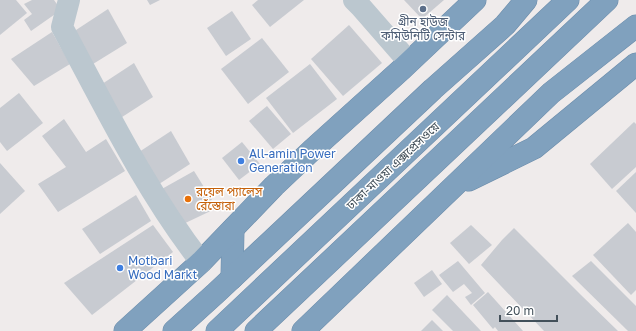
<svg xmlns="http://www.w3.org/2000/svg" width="636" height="331" font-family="'Golos Text','Noto Sans Bengali',sans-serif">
  <rect width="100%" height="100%" fill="#efebeb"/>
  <g fill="#c8cbd1">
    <polygon points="0,0 16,0 27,13 0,35"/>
    <polygon points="32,0 54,0 61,10 31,31 24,20 32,14 24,4"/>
    <polygon points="147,0 160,0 150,5"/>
    <polygon points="258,0 304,0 270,27 252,5"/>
    <polygon points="404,0 444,0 422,19"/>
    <polygon points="108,9 127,43 93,64 73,32"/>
    <polygon points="232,11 251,39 226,56 207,28"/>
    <polygon points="349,25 382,63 343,96 311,59"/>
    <polygon points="52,32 70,64 34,86 11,59"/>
    <polygon points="262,38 289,72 248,104 221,69"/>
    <polygon points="134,63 153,97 119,119 99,86"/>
    <polygon points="310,64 337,99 293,133 266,98"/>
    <polygon points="19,93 43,123 7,151 0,142 0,108"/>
    <polygon points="267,106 291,134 273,149 249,121"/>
    <polygon points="64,119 86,152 106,139 125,171 58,212 38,184 66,167 42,136"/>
    <polygon points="634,122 636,124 636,167 612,189 590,164"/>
    <polygon points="171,131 190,164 156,186 136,154"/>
    <polygon points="242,142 260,164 239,180 222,158"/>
    <polygon points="0,163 25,191 0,214"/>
    <polygon points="194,171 217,208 179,226 160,190"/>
    <polygon points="636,172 636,213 616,191"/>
    <polygon points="136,195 151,221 100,254 82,229"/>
    <polygon points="628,223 636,232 636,290 631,295 593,255"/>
    <polygon points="153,225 173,252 92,315 64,283"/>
    <polygon points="471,225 492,245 469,264 450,243"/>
    <polygon points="514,228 581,295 618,331 544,331 481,265 502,240"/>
    <polygon points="458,261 485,293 471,305 465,297 472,293 464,284 453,292 439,275"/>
    <polygon points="591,261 636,306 636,331 628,331 572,276"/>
    <polygon points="432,270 442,284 424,297 414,283"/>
    <polygon points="488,292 523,331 498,331 495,327 493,329 473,305"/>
    <polygon points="447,295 481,331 453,331 432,310"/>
    <polygon points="432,320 443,331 421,331"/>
  </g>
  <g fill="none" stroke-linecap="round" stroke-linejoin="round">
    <defs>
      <g id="highway">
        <polyline points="469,180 534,148 636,64"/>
        <polyline points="232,278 233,229"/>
        <polyline points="125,331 201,262 274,186 311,151 403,68 475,0"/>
        <polyline points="174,331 216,293 433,89 505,25 526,0"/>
        <polyline points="217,331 568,0"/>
        <polyline points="256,331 607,0"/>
        <polyline points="303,331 551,93 636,26"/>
      </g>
    </defs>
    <use href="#highway" stroke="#6b8caa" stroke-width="23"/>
    <g stroke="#bbc7cf" stroke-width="22">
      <path d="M69,0L62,27C105,107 145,190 201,262"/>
      <polyline points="354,0 361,7 409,62"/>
    </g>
    <use href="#highway" stroke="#80a1be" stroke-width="22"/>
  </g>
  <circle fill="#5c6f8a" stroke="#fff" stroke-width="1.5" cx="423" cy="9" r="4"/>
  <g fill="#3f7fe0" stroke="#fff" stroke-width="1.5">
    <circle cx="241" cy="161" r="4"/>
    <circle cx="120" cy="268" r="4"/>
  </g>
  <circle fill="#e8710a" stroke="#fff" stroke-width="1.5" cx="188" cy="199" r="4"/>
  <g text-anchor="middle" stroke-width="3" stroke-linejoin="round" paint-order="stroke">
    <g font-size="12" fill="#4e5e75" stroke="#fff">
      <text x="423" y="26">গ্রীন হাউজ<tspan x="423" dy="14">কমিউনিটি সেন্টার</tspan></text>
    </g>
    <g font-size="12" fill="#366cbe" stroke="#fff" text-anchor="start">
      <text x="249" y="158">All-amin Power<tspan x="249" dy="14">Generation</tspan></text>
      <text x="128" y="265">Motbari<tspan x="128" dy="14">Wood Markt</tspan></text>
    </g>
    <g font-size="12" fill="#43505a" stroke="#fff">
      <text transform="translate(393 166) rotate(-43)" y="4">ঢাকা-মাওয়া এক্সপ্রেসওয়ে</text>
    </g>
    <g font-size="12" fill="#c56008" stroke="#fff" text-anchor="start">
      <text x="196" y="196">রয়েল প্যালেস<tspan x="196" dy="14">রেঁস্তোরা</tspan></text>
    </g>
  </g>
  <path d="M500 315v6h57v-6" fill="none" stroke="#43505a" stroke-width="2"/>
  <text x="506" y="315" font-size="12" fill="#43505a" stroke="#ffffff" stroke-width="3" paint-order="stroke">20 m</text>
</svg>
